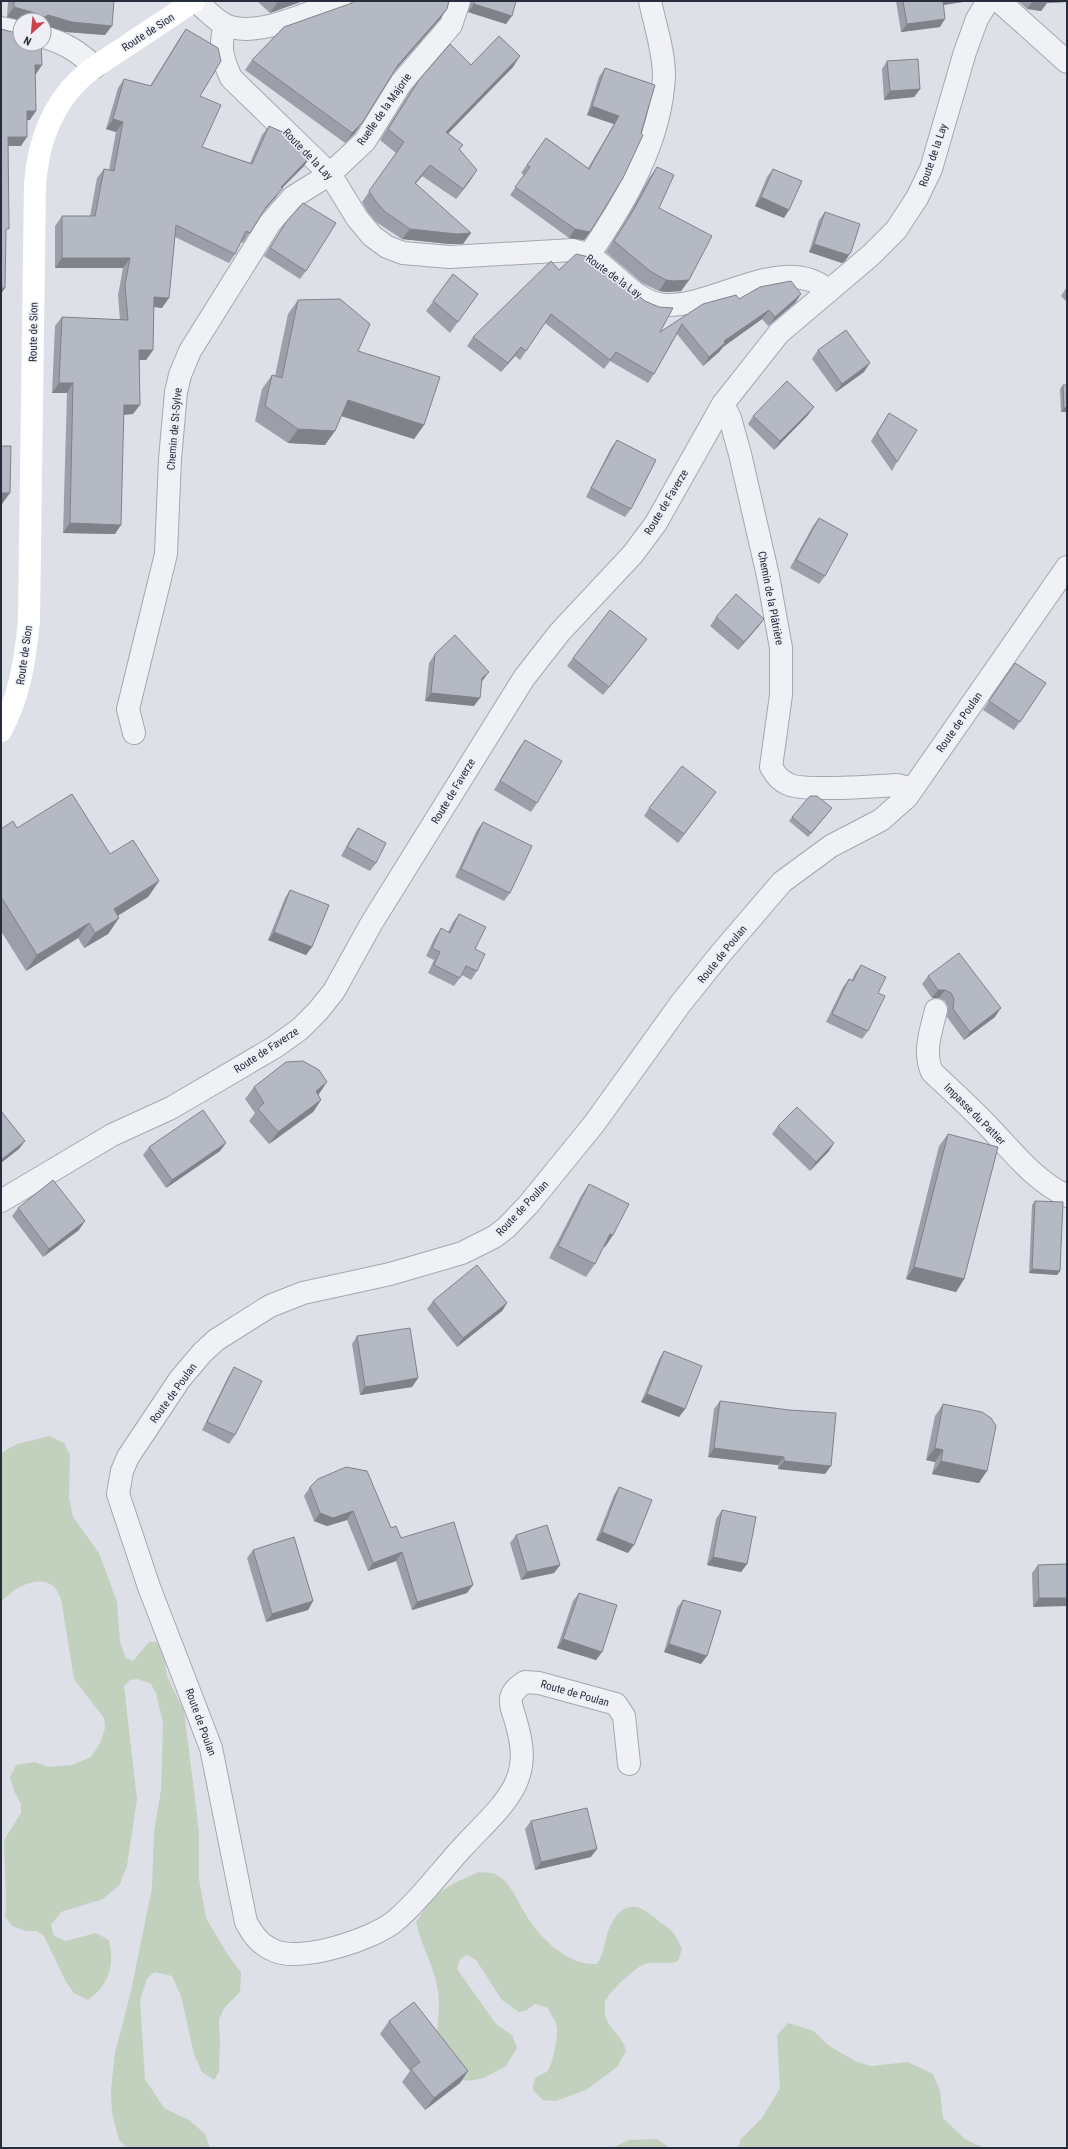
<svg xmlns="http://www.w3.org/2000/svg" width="1068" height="2149" font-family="'Roboto Condensed',sans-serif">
  <rect width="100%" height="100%" fill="#dde0e7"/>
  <g fill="#c2d1be">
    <path d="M50,1436L64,1443L70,1455L69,1497L73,1517L99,1553L117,1602L120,1642L126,1658L133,1661L149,1642H157L163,1650L167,1676L184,1711L199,1832V1879L206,1918L228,1955L241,1972L240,1992L224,2008L219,2020L220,2041L219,2072L214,2080L202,2072L194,2054L181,1996L172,1976L154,1972L147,1979L140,2000L145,2079L164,2108L189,2120L205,2134L210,2148H127L119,2140L112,2113L111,2090L115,2053L131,1991L152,1888L154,1832L161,1790L163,1723L156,1693L151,1684L138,1679L130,1680L124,1686L137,1799L127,1866L120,1884L103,1899L61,1912L51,1925L54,1936L66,1941L96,1933L109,1940C115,1965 109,1985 88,2000L74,1993L65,1980L44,1936L37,1931H26L12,1926L5,1917L6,1900L4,1840L21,1813V1804L15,1793L10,1778L16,1765L35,1762L48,1767L72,1765L91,1757L100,1743L105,1728L104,1718L74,1679L61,1599C59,1596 58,1591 55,1588C40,1572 11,1589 1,1603V1453L17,1444Z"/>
    <path d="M479,1872C484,1873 492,1872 497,1875C512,1884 517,1901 526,1915C540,1938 568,1966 597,1964C606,1951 604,1935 613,1921C628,1896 645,1909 661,1923C666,1926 672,1930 675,1935C678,1940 680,1945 682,1949L678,1961C667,1965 654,1961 645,1964C635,1967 608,1993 605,2002C605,2005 605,2012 605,2015C608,2029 623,2036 626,2051L617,2067L586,2090L556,2101L543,2100L533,2090C534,2071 540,2079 548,2070C553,2063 558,2036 557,2028C557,2022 550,2014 548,2008L535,2004L527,2010L519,2012L502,2000L476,1960L467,1955L460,1959L457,1969L496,2024L512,2035L517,2048L506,2066L484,2078L469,2081L449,2077L434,2065C435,2045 441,2010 438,1992C435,1967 421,1946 416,1922C436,1891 446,1886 479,1872Z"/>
    <polygon points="788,2023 814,2031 828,2045 855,2061 871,2066 908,2062 933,2074 940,2091 943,2118 965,2139 984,2148 738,2148 741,2139 762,2118 780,2088 777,2035"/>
    <polygon points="657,2139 670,2148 612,2148 629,2140"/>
  </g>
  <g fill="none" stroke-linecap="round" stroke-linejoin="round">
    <defs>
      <g id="minor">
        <polyline points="999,1 1067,62"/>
        <path d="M225,25C219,46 222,58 231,78L330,174L357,218L372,236L387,247L403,253L449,257L573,250C578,252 586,253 590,256C614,271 636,304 666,305C719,306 784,252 829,291"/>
        <polyline points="1,28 20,32"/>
        <path d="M44,37C65,43 79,52 95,67"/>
        <path d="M589,255C625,202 661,142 664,76C664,51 655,25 650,1"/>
        <path d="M723,404L730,418L740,454L768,576L781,648V695L771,767C776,775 779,780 788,784C803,792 877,786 898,785L912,789"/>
        <polyline points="134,733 128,709 166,554 170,459 176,392 180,375 190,351 270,223 293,197 330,174 365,141 401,83 451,25 459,1"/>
        <path d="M936,1010C931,1031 923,1052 932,1072C951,1090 971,1108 989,1127C1013,1152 1035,1181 1067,1196"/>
        <polyline points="1,1201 112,1135 171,1108 275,1047 300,1029 318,1011 334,991 371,924 524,678 560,632 633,554 656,523 723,404 779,333 871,255 896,230 917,198 931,169 965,52 977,19 988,1"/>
        <path d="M629,1764L624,1716L616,1704L539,1683L525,1682C519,1686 513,1690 511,1698C510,1705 513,1712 515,1718C522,1742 526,1762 515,1785C503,1809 480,1828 462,1848C440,1872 420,1900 395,1921C372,1940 302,1962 275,1951C260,1945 253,1935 246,1922L211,1748L149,1587L118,1494L122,1471L128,1457L180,1379L202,1353L216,1340L270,1306L303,1293L390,1274L462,1253L494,1237L506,1228L528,1205L594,1124L681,1003L722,952L782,882L831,846L881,820L907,797L1067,567"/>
      </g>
      <path id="tertiary" d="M196,1C205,9 214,19 225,25C257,39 309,12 340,1"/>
    </defs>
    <use href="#minor" stroke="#a3a7b1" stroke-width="24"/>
    <use href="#tertiary" stroke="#a3a7b1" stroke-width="24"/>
    <use href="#minor" stroke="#f0f1f5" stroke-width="22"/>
    <use href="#tertiary" stroke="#f0f1f5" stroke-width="22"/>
    <path stroke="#fff" stroke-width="22" d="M1,731C20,695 25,661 29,621L35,184C38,145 50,108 79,80C93,66 112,56 128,45C150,30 172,16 194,1"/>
  </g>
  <g fill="#9c9fa9">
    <polygon points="8,1 114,1 105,35 66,32 44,25 44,20 20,20 7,17"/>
    <polygon points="257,1 303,1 270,13"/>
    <polygon points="352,1 449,1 447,9 440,19 394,72 355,133 345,143 245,70 252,60 352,3"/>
    <polygon points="471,1 516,1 506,24 468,12"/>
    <polygon points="896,1 969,1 943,5 940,27 901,32"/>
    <polygon points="1018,1 1067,1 1067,2 1047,3 1041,11 1027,9"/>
    <polygon points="186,29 200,96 202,147 250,163 262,135 269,126 304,166 282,188 276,197 262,213 243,243 241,242 235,254 229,263 175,237 162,308 154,307 153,350 146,360 140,360 133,414 124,415 115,534 63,533 67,393 52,393 55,326 62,317 120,320 118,295 123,268 55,268 55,226 62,216 90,216 97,178 104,169 109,170 116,132 106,129 118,88 124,79 150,86 179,39"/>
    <polygon points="887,61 920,89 914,97 884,100 882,69"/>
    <polygon points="471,65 513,67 448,133 463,145 460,149 470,181 456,199 422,176 415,184 463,244 449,244 402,239 376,222 367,211 362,202 396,153 380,140 411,90 419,80"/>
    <polygon points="605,68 655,85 590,232 584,240 569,238 510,195 524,175 521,173 546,138 588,168 614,124 587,115 599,77"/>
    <polygon points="657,167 659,208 689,280 681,291 666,292 659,291 642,283 606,252 626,220 649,178"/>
    <polygon points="773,169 784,218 755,206 767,177"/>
    <polygon points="825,212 851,252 845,261 842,263 809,252 819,220"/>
    <polygon points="286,222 306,271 300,279 264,256"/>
    <polygon points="559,270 660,332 739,299 801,294 795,303 768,326 762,319 723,347 719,352 703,366 677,334 654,374 648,383 610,361 604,369 545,323 520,360 515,356 501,372 467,346 473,337"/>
    <polygon points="453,274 478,294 450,333 426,311"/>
    <polygon points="1067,287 1067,302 1061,296"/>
    <polygon points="298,300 358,351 424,425 414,439 341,416 325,445 288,443 255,421 262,389 272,375 275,376 288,314"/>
    <polygon points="818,350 864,372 836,392 812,359"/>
    <polygon points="1063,385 1067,412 1061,412 1060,389"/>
    <polygon points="889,413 897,462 892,471 871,441"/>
    <polygon points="808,415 774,450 748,424 753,416"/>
    <polygon points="617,440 631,509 625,517 586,497 611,448"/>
    <polygon points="819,518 825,576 819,584 790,568 813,526"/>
    <polygon points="716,617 764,619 758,627 738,650 710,626"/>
    <polygon points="641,647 603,695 567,666 573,658"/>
    <polygon points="435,654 483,680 481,682 474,706 425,701 429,663"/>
    <polygon points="1015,663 1046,683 1014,730 983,710"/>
    <polygon points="525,740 537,803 531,812 494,790 519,748"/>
    <polygon points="716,792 678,843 644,816 649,808"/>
    <polygon points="829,812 808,837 789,821 792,817"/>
    <polygon points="483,822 510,893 504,901 455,877 477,830"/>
    <polygon points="17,828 110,854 159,881 148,897 118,915 119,918 108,934 84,948 78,938 26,971 1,931 1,829"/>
    <polygon points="358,828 376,863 370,871 341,856 352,836"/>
    <polygon points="290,890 312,947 306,955 268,940 285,898"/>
    <polygon points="459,914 475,949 477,971 471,980 462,975 454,986 428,973 434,960 426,956 435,937 441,928 448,932 453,922"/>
    <polygon points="861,965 878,993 868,1031 862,1039 826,1022 843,987 849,979 852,980 855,973"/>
    <polygon points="928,976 995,1017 964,1040 947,1017 948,1007 945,1001 939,998 932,998 922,984"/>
    <polygon points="254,1087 318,1095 321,1100 313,1112 269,1144 249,1121 255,1113 245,1099"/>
    <polygon points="778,1126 834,1143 829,1151 810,1171 772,1134"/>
    <polygon points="948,1134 964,1279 956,1292 906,1279 939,1146"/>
    <polygon points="226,1143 220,1151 166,1188 143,1155 149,1147"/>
    <polygon points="589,1184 605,1247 603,1247 595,1264 586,1277 549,1258 581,1196"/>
    <polygon points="1035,1201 1060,1271 1057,1275 1029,1273 1032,1205"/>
    <polygon points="18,1208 79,1230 43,1257 12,1216"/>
    <polygon points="433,1301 507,1303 502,1311 457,1347 427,1309"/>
    <polygon points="357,1336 418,1378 412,1387 360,1395 352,1344"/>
    <polygon points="664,1351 685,1409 679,1417 641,1402 659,1359"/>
    <polygon points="234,1367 235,1435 229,1444 202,1430 229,1375"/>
    <polygon points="720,1401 825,1474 778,1469 778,1465 708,1457 714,1409"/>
    <polygon points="943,1404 979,1483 932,1474 935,1462 926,1460 935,1416"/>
    <polygon points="310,1487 391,1528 401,1538 467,1593 412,1610 396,1561 368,1571 347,1520 327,1526 314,1521 304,1496"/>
    <polygon points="619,1487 628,1553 596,1540 614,1495"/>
    <polygon points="722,1510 747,1564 741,1572 707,1565 716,1519"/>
    <polygon points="516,1535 560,1565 554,1573 521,1580 510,1543"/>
    <polygon points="253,1550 313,1601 308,1610 266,1622 247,1558"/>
    <polygon points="1067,1564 1033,1607 1032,1573 1038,1565"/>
    <polygon points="579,1593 602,1652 596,1660 557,1648 573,1601"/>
    <polygon points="683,1600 701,1664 664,1652 677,1608"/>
    <polygon points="531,1821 591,1857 535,1870 525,1829"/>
    <polygon points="389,2021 468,2071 460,2083 425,2110 402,2082 410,2071 380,2034"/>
  </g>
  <g fill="#7f8289">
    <polygon points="283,1 303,1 270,13 277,3"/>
    <polygon points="696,1 707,1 706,2"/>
    <polygon points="940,1 969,1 937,6"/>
    <polygon points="1033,1 1067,1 1067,2 1047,3 1041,11 1027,9"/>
    <polygon points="474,4 512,16 506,24 468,12"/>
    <polygon points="14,7 35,13 30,20 20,20 7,17"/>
    <polygon points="447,9 440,19 391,75 398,65"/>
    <polygon points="48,15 112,26 105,35 66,32 44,25 44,20 40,20"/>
    <polygon points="945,19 940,27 901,32 907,24"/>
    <polygon points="520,56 513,67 439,143 446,132"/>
    <polygon points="35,65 42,65 36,74 29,74"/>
    <polygon points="920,89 914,97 884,100 890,91"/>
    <polygon points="592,106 619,116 614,124 587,115"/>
    <polygon points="27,111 36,111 30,120 20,121"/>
    <polygon points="113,119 123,122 116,132 106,129"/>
    <polygon points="362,123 355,133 345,143 352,133"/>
    <polygon points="8,137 27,137 21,146 2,146"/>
    <polygon points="311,156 304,166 282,188 276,197 259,216 281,187"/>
    <polygon points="430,165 422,176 407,194 415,183"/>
    <polygon points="477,170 470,181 456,199 463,189"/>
    <polygon points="761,197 789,210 784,218 755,206"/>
    <polygon points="410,229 471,233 463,244 449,244 402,239"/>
    <polygon points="575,229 590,232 584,240 569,238"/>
    <polygon points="814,244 851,252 845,261 842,263 809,252"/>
    <polygon points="62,258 130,258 123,268 55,268"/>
    <polygon points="666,280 689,280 681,291 666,292 659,291"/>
    <polygon points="1,288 5,288 1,294"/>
    <polygon points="801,294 795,303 768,326 775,317"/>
    <polygon points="154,297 169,298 162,308 148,306"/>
    <polygon points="769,310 762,319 723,347 719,352 703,366 709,357 724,341"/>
    <polygon points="521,347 515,356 501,372 508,363"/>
    <polygon points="139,350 153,350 146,360 133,360"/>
    <polygon points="870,363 864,372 836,392 842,384"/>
    <polygon points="59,383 73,383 67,393 52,393"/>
    <polygon points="348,400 424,425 414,439 338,415"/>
    <polygon points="124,405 140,405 133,414 118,415"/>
    <polygon points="814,407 808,415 774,450 780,441"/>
    <polygon points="1064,408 1067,408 1067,412 1061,412"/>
    <polygon points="298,429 335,431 325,445 288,443"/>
    <polygon points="1,493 10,493 2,504 1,504"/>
    <polygon points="70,523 121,525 115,534 63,533"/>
    <polygon points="764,619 758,627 738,650 744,642"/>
    <polygon points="647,639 641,647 603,695 609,687"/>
    <polygon points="489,672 483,680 476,687 482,678"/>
    <polygon points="431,693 480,698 474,706 425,701"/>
    <polygon points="832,808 829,812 808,837 811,833"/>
    <polygon points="159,881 148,897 103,925 114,909"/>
    <polygon points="119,918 108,934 84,948 95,933"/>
    <polygon points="89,923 78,938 26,971 37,955"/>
    <polygon points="274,932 312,947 306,955 268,940"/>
    <polygon points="938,990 945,990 939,998 932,998"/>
    <polygon points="1001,1008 995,1017 964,1040 970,1032"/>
    <polygon points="327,1082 319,1094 308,1103 316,1091"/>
    <polygon points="321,1100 313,1112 269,1144 278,1132"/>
    <polygon points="25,1141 19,1149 1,1163 1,1160"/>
    <polygon points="226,1143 220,1151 166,1188 172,1180"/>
    <polygon points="834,1143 829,1151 810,1171 816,1162"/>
    <polygon points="85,1221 79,1230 43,1257 49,1249"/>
    <polygon points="610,1234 613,1235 605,1247 601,1246"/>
    <polygon points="914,1267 964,1279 956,1292 906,1279"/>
    <polygon points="1032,1269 1060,1271 1057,1275 1029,1273"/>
    <polygon points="507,1303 502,1311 457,1347 463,1338"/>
    <polygon points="418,1378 412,1387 360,1395 365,1387"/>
    <polygon points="647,1394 685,1409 679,1417 641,1402"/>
    <polygon points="714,1448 784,1457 778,1465 708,1457"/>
    <polygon points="935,1448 943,1450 935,1462 926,1460"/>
    <polygon points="784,1461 831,1466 825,1474 778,1469"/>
    <polygon points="941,1461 987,1471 979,1483 932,1474"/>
    <polygon points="353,1511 347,1520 327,1526 314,1521 320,1513"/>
    <polygon points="602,1532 634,1545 628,1553 596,1540"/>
    <polygon points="402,1552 396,1561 368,1571 373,1563"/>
    <polygon points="713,1557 747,1564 741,1572 707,1565"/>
    <polygon points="560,1565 554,1573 521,1580 527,1572"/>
    <polygon points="473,1585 467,1593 412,1610 417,1602"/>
    <polygon points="1039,1598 1067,1598 1067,1606 1033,1607"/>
    <polygon points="313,1601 308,1610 266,1622 272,1614"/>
    <polygon points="563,1639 602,1652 596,1660 557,1648"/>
    <polygon points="669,1644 707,1656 701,1664 664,1652"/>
    <polygon points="597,1849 591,1857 535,1870 541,1862"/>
    <polygon points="468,2071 460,2083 425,2110 434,2098"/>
  </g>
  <g fill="#b5b9c4" stroke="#7f8289">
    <polygon points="14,1 114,1 112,26 72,22 48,15 41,19 40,20 37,20 35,13 14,7"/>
    <polygon points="274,1 283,1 277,3"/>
    <polygon points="353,1 449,1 447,9 398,65 362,123 352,133 252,60 284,27 352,3"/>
    <polygon points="475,1 516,1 512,16 474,4"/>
    <polygon points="903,1 943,1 945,19 907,24"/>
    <polygon points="1032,1 1047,1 1047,3 1033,1"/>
    <polygon points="1,29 20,34 20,44 41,44 42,65 35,65 36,111 27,111 27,137 8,137 9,229 6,229 5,288 1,288"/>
    <polygon points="186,29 218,48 221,61 200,96 221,105 202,147 252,164 269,126 287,134 311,156 281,187 283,188 266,207 250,233 246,231 235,254 176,225 169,298 154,297 153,350 139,350 140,405 124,405 121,525 70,523 73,383 59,383 62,317 128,320 125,285 130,258 62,258 62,216 95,216 104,169 114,171 123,122 113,119 124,79 151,86"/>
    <polygon points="499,36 520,56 446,132 463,145 459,149 477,170 463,189 430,165 415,183 471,233 457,234 410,229 384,211 375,200 369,191 404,142 388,129 419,80 450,44 471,65"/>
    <polygon points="918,59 920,89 890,91 887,61"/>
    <polygon points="605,68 655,85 641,133 643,135 623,178 590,232 575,229 515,187 530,167 527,165 546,138 589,169 619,116 592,106"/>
    <polygon points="657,167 674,175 659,208 712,236 689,280 674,281 666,280 650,271 614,241 634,209"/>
    <polygon points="773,169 802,181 789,210 761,197"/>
    <polygon points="303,203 336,223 306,271 270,248 286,222"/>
    <polygon points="825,212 860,224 851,252 848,255 814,244"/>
    <polygon points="576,254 589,257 645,301 659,307 673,308 660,332 703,304 736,295 739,299 760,287 791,281 801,294 775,317 769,310 724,341 725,343 709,357 682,324 654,374 616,352 610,360 551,314 526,351 521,347 508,363 473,337 551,261 559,270"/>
    <polygon points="453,274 478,294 458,322 433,301"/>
    <polygon points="340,299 370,324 358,351 440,377 424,425 348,400 335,431 298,429 265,406 272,375 282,378 298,300"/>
    <polygon points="846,330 870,363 842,384 818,350"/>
    <polygon points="787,381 814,407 780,441 753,416"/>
    <polygon points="1063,385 1067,385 1067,408 1064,408"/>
    <polygon points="889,413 917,430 897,462 877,433"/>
    <polygon points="617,440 656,460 631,509 591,488"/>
    <polygon points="1,446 11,446 10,493 1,493"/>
    <polygon points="819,518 848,534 825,576 796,560"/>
    <polygon points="736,594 764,619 744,642 716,617"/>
    <polygon points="610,610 647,639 609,687 573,658"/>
    <polygon points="455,635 489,672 482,678 480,698 431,693 435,654"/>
    <polygon points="1015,663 1046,683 1020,722 989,701"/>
    <polygon points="525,740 562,761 537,803 500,781"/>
    <polygon points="682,766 716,792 684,834 649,808"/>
    <polygon points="72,794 110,854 133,840 159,881 114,909 119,918 95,933 89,923 37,955 1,897 1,829 13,821 17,828"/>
    <polygon points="810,796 817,796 832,808 811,833 792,817"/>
    <polygon points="483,822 532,846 510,893 461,869"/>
    <polygon points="358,828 386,843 376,863 347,847"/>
    <polygon points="290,890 329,905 312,947 274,932"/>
    <polygon points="459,914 486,927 475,949 485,954 477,971 466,966 460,978 434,965 440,952 432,948 441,928 450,933"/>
    <polygon points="959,953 1001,1008 970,1032 953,1009 954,999 951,993 945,990 938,990 928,976"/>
    <polygon points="861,965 886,977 878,993 885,996 868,1031 832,1014 849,979 853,981"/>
    <polygon points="303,1061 319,1070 327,1082 316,1091 321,1100 278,1132 258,1109 264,1103 254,1087 286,1062"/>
    <polygon points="797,1107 834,1143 816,1162 778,1126"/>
    <polygon points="203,1110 226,1143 172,1180 149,1147"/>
    <polygon points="1,1111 25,1141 1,1160"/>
    <polygon points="948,1134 998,1147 964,1279 914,1267"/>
    <polygon points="53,1180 85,1221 49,1249 18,1208"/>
    <polygon points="589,1184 629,1204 613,1235 610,1234 595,1264 558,1246"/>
    <polygon points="1035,1201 1063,1202 1060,1271 1032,1269"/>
    <polygon points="477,1265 507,1303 463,1338 433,1301"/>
    <polygon points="410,1328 418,1378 365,1387 357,1336"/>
    <polygon points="664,1351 702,1366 685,1409 647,1394"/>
    <polygon points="234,1367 262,1381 235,1435 207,1422"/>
    <polygon points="720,1401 789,1410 836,1413 831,1466 784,1461 784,1457 714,1448"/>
    <polygon points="943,1404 982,1412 991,1418 996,1426 987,1471 941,1461 943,1450 935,1448"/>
    <polygon points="346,1467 367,1471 391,1528 396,1526 401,1538 454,1522 473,1585 417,1602 402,1552 373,1563 353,1511 333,1518 320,1513 310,1487 318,1479"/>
    <polygon points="619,1487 652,1500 634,1545 602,1532"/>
    <polygon points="722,1510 756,1517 747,1564 713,1557"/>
    <polygon points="547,1525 560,1565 527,1572 516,1535"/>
    <polygon points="294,1537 313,1601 272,1614 253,1550"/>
    <polygon points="1067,1564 1067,1598 1039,1598 1038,1565"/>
    <polygon points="579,1593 617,1605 602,1652 563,1639"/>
    <polygon points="683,1600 721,1611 707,1656 669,1644"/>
    <polygon points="587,1808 597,1849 541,1862 531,1821"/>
    <polygon points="414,2002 468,2071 434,2098 411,2069 420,2062 389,2021"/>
  </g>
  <g text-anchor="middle" stroke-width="3" stroke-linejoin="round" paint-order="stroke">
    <g font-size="11" fill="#272d3d" stroke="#edeff5">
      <text transform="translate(148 32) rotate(-33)" y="4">Route de Sion</text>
      <text transform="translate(384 109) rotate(-55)" y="4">Ruelle de la Majorie</text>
      <text transform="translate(308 154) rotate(46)" y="4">Route de la Lay</text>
      <text transform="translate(933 155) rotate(-71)" y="4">Route de la Lay</text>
      <text transform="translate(614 276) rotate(36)" y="4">Route de la Lay</text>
      <text transform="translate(33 332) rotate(-89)" y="4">Route de Sion</text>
      <text transform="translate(174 429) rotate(-85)" y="4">Chemin de St-Sylve</text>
      <text transform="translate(666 502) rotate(-59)" y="4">Route de Faverze</text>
      <text transform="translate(771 598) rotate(79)" y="4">Chemin de la Plâtrière</text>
      <text transform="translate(24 655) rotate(-82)" y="4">Route de Sion</text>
      <text transform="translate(959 722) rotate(-55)" y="4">Route de Poulan</text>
      <text transform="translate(453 791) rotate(-59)" y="4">Route de Faverze</text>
      <text transform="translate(722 954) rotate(-51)" y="4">Route de Poulan</text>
      <text transform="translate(266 1050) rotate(-33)" y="4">Route de Faverze</text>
      <text transform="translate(975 1114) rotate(45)" y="4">Impasse du Pattier</text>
      <text transform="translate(522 1208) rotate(-47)" y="4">Route de Poulan</text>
      <text transform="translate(173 1393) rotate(-54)" y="4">Route de Poulan</text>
      <text transform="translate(575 1693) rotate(16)" y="4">Route de Poulan</text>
      <text transform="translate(201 1722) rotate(70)" y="4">Route de Poulan</text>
    </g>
  </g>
  <rect width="1068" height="2149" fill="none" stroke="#272d3d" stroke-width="4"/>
  <g transform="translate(32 32) rotate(207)"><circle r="19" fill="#edeff5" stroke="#9ea1ab"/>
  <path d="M0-3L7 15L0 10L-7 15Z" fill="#cc424b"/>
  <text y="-6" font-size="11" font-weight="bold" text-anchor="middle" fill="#272d3d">N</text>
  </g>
</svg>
